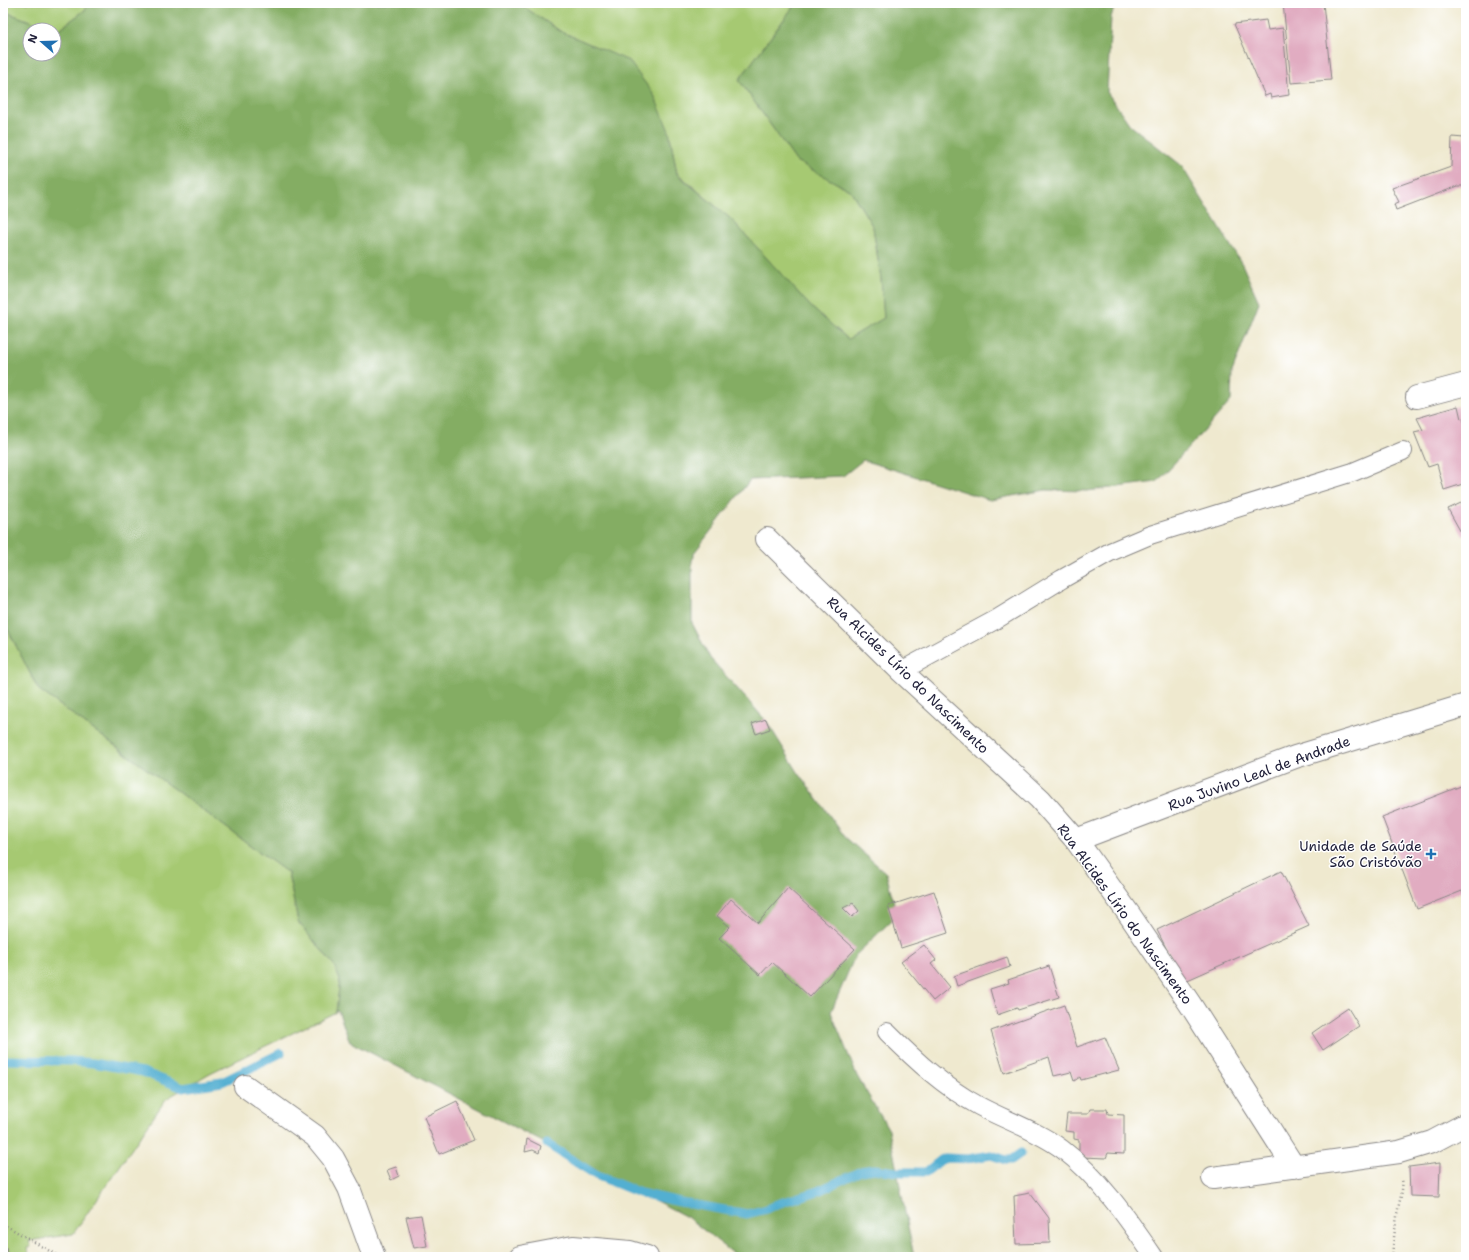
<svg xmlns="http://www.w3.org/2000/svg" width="1469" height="1260" font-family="'Shantell Sans',sans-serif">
  <rect width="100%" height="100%" fill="#fff"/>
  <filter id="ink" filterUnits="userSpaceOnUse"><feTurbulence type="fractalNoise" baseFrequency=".025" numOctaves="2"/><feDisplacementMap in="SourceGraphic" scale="8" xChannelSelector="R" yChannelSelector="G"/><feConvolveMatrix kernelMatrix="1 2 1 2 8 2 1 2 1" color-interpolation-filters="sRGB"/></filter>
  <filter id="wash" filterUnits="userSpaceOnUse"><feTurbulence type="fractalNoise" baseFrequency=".012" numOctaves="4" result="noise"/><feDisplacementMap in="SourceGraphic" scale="16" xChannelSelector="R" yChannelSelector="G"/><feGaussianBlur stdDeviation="0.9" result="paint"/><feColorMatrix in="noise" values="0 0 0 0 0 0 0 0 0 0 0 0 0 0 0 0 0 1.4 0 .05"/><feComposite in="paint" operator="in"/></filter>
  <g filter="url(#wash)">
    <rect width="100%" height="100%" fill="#efe9cf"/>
    <g fill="#a6c972" stroke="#647656">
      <polygon points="3,3 89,3 85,10 57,31 3,11"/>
      <polygon points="518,3 796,3 739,80 796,161 851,191 873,227 881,279 884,318 848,339 812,308 732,220 677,173 669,131 630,62 560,31"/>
      <polygon points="3,620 38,689 288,873 298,922 334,965 340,980 336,1012 210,1073 166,1099 73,1234 29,1241 31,1247 27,1248 30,1257 3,1257"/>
    </g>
    <path fill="#84ad64" stroke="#536850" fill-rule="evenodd" d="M89,3H518L560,31L629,61L654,95L669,131L677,174L732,220L812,308L848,339L884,318L881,279L873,227L851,191L796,161L739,80L796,3H1116L1111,17L1107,92L1130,125L1181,165L1242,264L1259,302L1232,372L1231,401L1157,482L1087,491L1046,490L990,500L863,460L843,476L750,480L694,553V557L692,560V623L710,658L767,722L798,772L845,837L886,873L897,915L855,956L831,1012L857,1076L889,1130L914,1257H738L687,1217L350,1042L338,1011L336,1012L340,980L334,965L298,922L288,873L38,689L3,620V11L57,31L85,10ZM30,30H54V54H30Z"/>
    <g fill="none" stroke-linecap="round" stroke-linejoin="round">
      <g stroke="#53afd1" stroke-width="9">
        <polyline points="3,1060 72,1061 93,1063 143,1072 183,1088 222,1082 281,1053"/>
        <polyline points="547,1144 596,1175 640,1193 680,1202 747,1214 767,1209 777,1204 818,1191 861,1171 874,1169 897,1172 926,1172 941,1160 946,1158 968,1159 991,1155 1006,1160 1011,1160 1021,1153"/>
      </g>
    </g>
    <g id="blocks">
      <g fill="#e1acc1">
        <polygon points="1283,3 1323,3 1331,80 1291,83"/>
        <polygon points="1461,17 1466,17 1466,54 1464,54"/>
        <polygon points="1266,20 1268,30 1283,28 1289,95 1271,98 1270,94 1265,96 1234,24"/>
        <polygon points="1465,127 1466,186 1458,186 1396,210 1394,204 1399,202 1392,188 1451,167 1452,137 1464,138"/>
        <polygon points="1458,406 1461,419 1463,418 1466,428 1466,483 1444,490 1437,464 1428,467 1414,432 1423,430 1417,418"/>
        <polygon points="1461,503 1466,513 1466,535 1463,536 1448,509"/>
        <polygon points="766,719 770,729 756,734 752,724"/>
        <polygon points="1466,784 1466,900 1462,891 1417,909 1382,817"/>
        <polygon points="1281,871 1309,926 1183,982 1157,930"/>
        <polygon points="788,888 855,949 810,997 772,962 760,975 719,938 730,927 717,916 731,899 758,923"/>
        <polygon points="934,891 948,933 901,948 888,906"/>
        <polygon points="853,903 859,911 852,917 843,908"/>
        <polygon points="924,945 936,960 931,964 950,987 933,1001 901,962"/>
        <polygon points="1007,957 1010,967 957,986 954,976"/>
        <polygon points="1049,966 1059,997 1018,1010 1017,1008 997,1015 990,989 1009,983 1008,980"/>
        <polygon points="1064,1005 1077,1047 1105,1037 1119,1070 1081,1080 1080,1077 1074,1081 1071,1072 1054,1076 1049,1057 1004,1073 991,1031"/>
        <polygon points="1348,1008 1359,1026 1323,1050 1312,1033"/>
        <polygon points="457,1101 474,1140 439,1154 424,1117"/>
        <polygon points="1090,1109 1107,1109 1108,1114 1124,1115 1124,1154 1108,1153 1106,1158 1082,1157 1079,1153 1079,1140 1074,1139 1074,1132 1065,1131 1067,1114 1088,1114"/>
        <polygon points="527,1139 541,1146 539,1153 533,1150 525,1152"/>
        <polygon points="1440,1163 1439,1197 1410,1196 1409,1167"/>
        <polygon points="396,1167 399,1176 391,1180 387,1170"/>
        <polygon points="1030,1193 1049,1218 1050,1243 1016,1244 1014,1196"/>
        <polygon points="421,1215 427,1246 414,1248 406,1217"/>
        <polygon points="3,1239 4,1239 8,1257 3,1257"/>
      </g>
    </g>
  </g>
  <g filter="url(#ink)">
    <use href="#blocks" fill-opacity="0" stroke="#888685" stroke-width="1"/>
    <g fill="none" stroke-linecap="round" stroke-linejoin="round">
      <defs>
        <g id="service">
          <polyline points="901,671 997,619 1062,579 1110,552 1150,535 1353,472 1403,451"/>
          <path d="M887,1032C915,1060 944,1087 979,1106C1007,1121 1036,1130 1062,1149C1099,1177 1128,1219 1154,1257"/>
        </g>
        <g id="minor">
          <polyline points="1417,397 1466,384"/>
          <polyline points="767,539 901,671 1040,799 1076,840 1131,917 1190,1004 1294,1167"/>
          <polyline points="1076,840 1295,757 1466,705"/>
          <polyline points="245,1086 315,1136 333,1158 349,1188 374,1257"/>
          <polyline points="1213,1178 1399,1152 1432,1142 1466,1124"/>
          <polyline points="520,1257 573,1247 630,1252 647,1257"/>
        </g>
      </defs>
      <use href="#service" stroke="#888685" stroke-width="20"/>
      <use href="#minor" stroke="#888685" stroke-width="24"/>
      <g stroke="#888685" stroke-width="2.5" stroke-dasharray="1 3" stroke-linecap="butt">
        <polyline points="3,1224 60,1257"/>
        <polyline points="89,1257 97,1254 110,1257"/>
        <path d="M1392,1257C1393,1243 1395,1230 1397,1216C1398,1203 1404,1192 1402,1178"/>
      </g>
      <use href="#service" stroke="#fff" stroke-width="18"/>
      <use href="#minor" stroke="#fff" stroke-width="22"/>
    </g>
  </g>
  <path fill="#1f6fb2" stroke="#fff" stroke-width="1.5" d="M1429 848h4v4h4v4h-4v4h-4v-4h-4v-4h4z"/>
  <g text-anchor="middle" stroke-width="3" stroke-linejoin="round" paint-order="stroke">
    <g font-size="14" fill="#22223b" stroke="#fff">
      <text transform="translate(908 675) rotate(44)" y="5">Rua Alcides Lírio do Nascimento</text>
      <text transform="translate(1259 773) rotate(-20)" y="5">Rua Juvino Leal de Andrade</text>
      <text transform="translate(1125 914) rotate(54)" y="5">Rua Alcides Lírio do Nascimento</text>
    </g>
    <g font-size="14" fill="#22223b" stroke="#fff" text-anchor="end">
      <text x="1422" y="851">Unidade de Saúde<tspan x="1422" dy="16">São Cristóvão</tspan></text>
    </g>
  </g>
  <rect width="1469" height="1260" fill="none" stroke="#fff" stroke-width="16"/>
  <g transform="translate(42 42) rotate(290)"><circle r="19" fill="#ffffff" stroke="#a7a7b1"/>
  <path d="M0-3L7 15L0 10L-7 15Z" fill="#1f6fb2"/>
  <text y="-6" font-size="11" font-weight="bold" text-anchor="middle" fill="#22223b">N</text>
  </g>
</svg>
